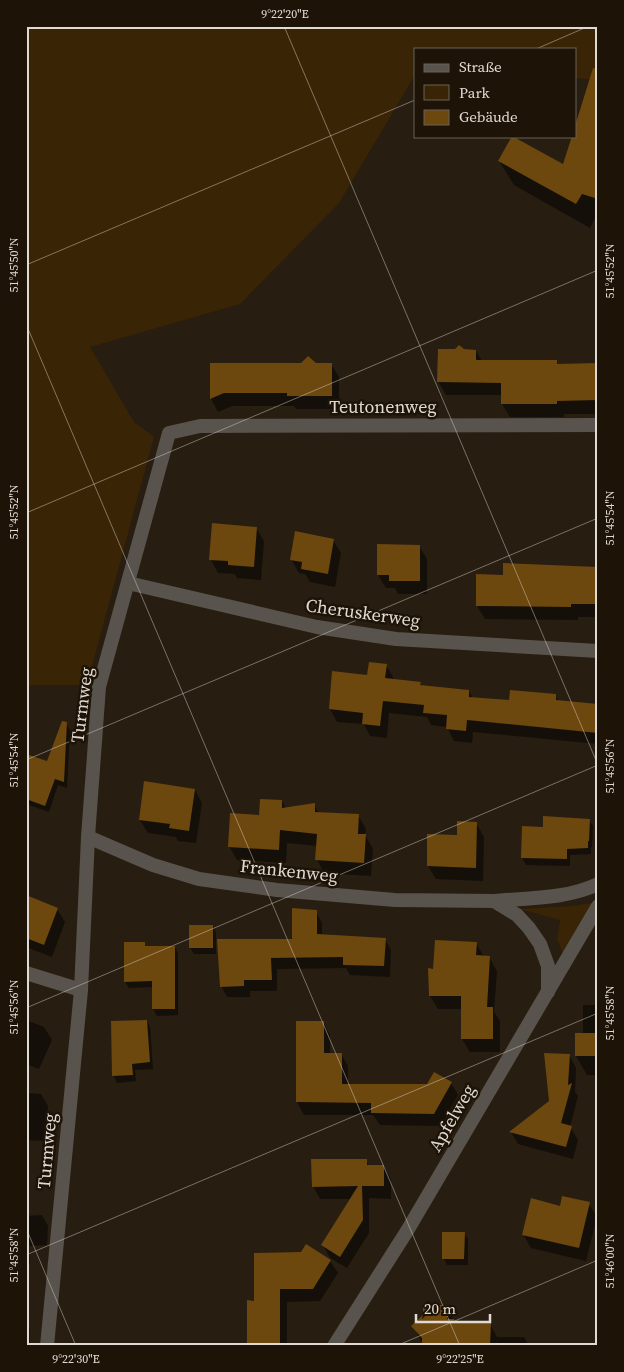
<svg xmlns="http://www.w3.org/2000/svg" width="624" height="1372" font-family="'Source Serif 4',serif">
  <rect width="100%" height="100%" fill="#271d10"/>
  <g fill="#3a2406">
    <polygon points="26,26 598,26 598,80 575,78 575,49 415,49 415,75 339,203 240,304 90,347 134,422 154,437 87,685 26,685"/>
    <polygon points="598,902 568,964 557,940 560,920 520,909 571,906"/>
  </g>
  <g fill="#0007">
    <polygon points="598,103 598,219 595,218 590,228 514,185 499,161 564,166 575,136"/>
    <polygon points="464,351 476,351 482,361 556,361 559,365 598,365 598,414 564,414 564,417 510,417 502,404 502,395 446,395 438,381"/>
    <polygon points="331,364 339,377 339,409 296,409 294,406 232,406 218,412 211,399 211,365"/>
    <polygon points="256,528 264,541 261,580 237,578 235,574 218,573 211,560"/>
    <polygon points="333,540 341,553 335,587 310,582 305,574 299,573 291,559"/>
    <polygon points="419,546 427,559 427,594 398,594 395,588 386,588 378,575"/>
    <polygon points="598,568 598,617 578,617 578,620 485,619 477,606 477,576 504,576"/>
    <polygon points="386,665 393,677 393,680 420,683 421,686 469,691 473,699 510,702 555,696 559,701 598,705 598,744 473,732 472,743 454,741 447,727 431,725 427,717 389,713 387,738 370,736 364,724 337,722 330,709 333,673 368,676"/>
    <polygon points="66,723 70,730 67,788 58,785 49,812 26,804 26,755 48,763"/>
    <polygon points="195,790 202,803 196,843 178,841 176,837 148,833 140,820"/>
    <polygon points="282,801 286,809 314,805 319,813 358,815 366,829 365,835 373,849 371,876 324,873 317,859 318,846 287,843 286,863 237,860 229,846 260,816"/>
    <polygon points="589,820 593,826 592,847 591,847 591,854 570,855 570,866 526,865 522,858 523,828 544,828"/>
    <polygon points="476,823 484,837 483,881 436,879 428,866 458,836"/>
    <polygon points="26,897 57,909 65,922 52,957 26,947"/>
    <polygon points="316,912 322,923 322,935 385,939 391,950 390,977 350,975 346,968 277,969 277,991 250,991 250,997 227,997 221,986 293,940"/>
    <polygon points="213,926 216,933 216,954 194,954 190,947"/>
    <polygon points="476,943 484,957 489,957 497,971 494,1012 500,1021 500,1052 470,1052 462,1039 462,1009 438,1009 430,996 434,970"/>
    <polygon points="144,944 147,948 175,947 178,954 178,1015 157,1016 153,1009 153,987 129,988 125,982"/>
    <polygon points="583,1005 598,1005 598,1075 587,1075 576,1056 583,1034"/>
    <polygon points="26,1020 44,1027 52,1040 39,1069 26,1064"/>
    <polygon points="147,1021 150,1027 153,1069 135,1070 136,1081 117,1083 114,1076 112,1022"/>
    <polygon points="297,1022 323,1022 330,1035 330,1054 341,1054 348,1066 348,1085 427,1086 451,1083 458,1095 441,1126 380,1125 373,1115 304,1115 297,1102"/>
    <polygon points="569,1055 576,1068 575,1092 578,1096 570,1127 578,1140 573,1159 518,1144 511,1132 550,1101"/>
    <polygon points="26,1093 41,1094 48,1106 45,1141 26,1140"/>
    <polygon points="366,1161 370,1167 384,1167 391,1179 391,1199 369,1198 369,1233 347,1268 330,1258 323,1245 352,1199 320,1199 313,1186"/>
    <polygon points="589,1204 597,1217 586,1261 531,1248 523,1234 561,1208"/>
    <polygon points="42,1215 48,1226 47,1245 29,1246 30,1264 26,1264 26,1216"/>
    <polygon points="464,1233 468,1239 468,1265 447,1265 444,1259"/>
    <polygon points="330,1261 338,1273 320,1301 287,1302 287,1346 248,1346 255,1302"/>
    <polygon points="446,1306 456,1324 490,1324 497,1337 524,1337 529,1346 424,1346 413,1326"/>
    <polygon points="26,1321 29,1325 30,1343 26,1343"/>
  </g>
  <g fill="#6c470e">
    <polygon points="593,68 598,69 598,199 582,194 576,204 498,161 512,136 563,164 572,136 575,136 575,126"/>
    <polygon points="459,345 464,349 476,350 476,360 557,360 557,364 598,363 598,400 557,401 557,404 501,404 501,383 437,382 438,349 455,349"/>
    <polygon points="308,356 316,363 332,363 332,396 287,396 287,393 224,393 210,399 210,363 301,363"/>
    <polygon points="212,523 257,527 254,567 228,565 228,561 209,560"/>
    <polygon points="295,531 334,539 328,574 301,569 302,562 290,560"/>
    <polygon points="377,544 420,545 420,581 389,581 389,575 377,575"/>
    <polygon points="503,563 598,567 598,604 571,604 571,607 476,606 476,574 503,575"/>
    <polygon points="369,662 387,664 385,678 421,682 420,685 469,690 469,697 509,700 510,690 556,694 556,700 598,704 598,733 467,720 466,731 446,729 447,715 423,713 424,705 383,701 380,726 362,724 363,713 329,709 332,671 367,675"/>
    <polygon points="62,721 67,722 64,782 55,779 45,806 26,799 26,754 47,761"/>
    <polygon points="144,781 195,789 189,831 169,828 170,824 139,820"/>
    <polygon points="260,799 282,800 282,808 315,803 315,812 359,814 358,834 366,834 364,863 315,860 317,834 280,830 279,850 228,847 230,813 259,815"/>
    <polygon points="543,816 590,819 589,841 588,841 588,848 567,849 567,859 521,858 522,826 543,827"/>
    <polygon points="457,821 477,822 476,868 427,866 427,834 457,835"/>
    <polygon points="26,895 58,908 44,945 26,938"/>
    <polygon points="292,908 317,910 317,934 386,938 384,966 343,965 343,957 271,958 272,980 244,980 244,986 220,987 217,939 292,939"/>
    <rect x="189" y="925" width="24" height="23"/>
    <polygon points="435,940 477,942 476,955 490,956 487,1007 493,1007 493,1039 461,1039 461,996 429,996 428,968 433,969"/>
    <polygon points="124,942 145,942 145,946 175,946 175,1009 152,1009 152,981 124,982"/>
    <polygon points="147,1020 150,1062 132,1064 133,1075 112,1076 111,1021"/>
    <polygon points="296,1021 324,1021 324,1053 342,1053 342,1084 427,1084 434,1072 452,1082 434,1114 371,1113 371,1103 296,1102"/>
    <rect x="575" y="1033" width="23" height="23"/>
    <polygon points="544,1053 570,1054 568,1085 572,1083 561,1123 572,1126 566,1147 509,1132 549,1101"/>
    <polygon points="311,1159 367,1159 367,1165 384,1165 384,1186 362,1186 363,1220 340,1257 321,1245 358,1186 312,1187"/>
    <polygon points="562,1196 590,1202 579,1248 522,1235 531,1198 560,1206"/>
    <polygon points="442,1232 465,1232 464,1259 442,1259"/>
    <polygon points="306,1244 331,1260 313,1289 280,1289 280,1346 247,1346 247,1300 254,1301 254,1253 301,1252"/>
    <polygon points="423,1305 447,1305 447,1319 454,1319 454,1322 491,1323 490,1346 422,1346 422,1338 411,1326 423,1315"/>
  </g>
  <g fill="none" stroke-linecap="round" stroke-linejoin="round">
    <g stroke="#59534d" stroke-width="14">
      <polyline points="128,583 317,627 396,639 598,651"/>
      <polyline points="88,837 153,865 199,879 277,890 395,900 494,901 517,915 529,928 540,944 548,966 548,992"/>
      <path d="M494,901C528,898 567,899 598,884"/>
      <polyline points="26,973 81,990"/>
      <polyline points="47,1346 81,990 88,837 99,687 169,433 200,426 598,425"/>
      <polyline points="334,1346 407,1231 598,906"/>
    </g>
  </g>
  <path fill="none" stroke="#e1dad2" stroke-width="1" stroke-opacity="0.45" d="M284,26L598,765M536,49L589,26M26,265L415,100M26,324L460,1346M26,513L598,270M26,760L598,518M26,1008L598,765M26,1228L76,1346M26,1255L598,1013M396,1346L598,1260"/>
  <g text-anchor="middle" stroke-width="5" stroke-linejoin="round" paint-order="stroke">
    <g font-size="18" fill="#e1dad2" stroke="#1d1307">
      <text x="383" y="413">Teutonenweg</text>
      <text transform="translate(363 613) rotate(8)" y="6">Cheruskerweg</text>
      <text transform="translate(82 705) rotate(-83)" y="6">Turmweg</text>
      <text transform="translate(289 871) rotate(6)" y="6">Frankenweg</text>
      <text transform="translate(452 1118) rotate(-60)" y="6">Apfelweg</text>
      <text transform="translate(47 1151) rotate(-85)" y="6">Turmweg</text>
    </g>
  </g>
  <rect width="624" height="1372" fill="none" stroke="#1d1307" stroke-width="55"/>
  <rect x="414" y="48" width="162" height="90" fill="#1d1307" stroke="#6b6358"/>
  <rect x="424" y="64" width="25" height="8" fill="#59534d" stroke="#6b6358"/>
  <text x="459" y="72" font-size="15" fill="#e1dad2">Straße</text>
  <rect x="424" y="85" width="25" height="15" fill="#3a2406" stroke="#6b6358"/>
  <text x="459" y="98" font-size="15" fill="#e1dad2">Park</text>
  <rect x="424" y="110" width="25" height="15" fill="#6c470e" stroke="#6b6358"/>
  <text x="459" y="122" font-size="15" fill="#e1dad2">Gebäude</text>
  <path d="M416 1314v8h74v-8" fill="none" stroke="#e1dad2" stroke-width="2.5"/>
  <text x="424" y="1314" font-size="15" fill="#e1dad2" stroke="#1d1307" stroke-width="4" paint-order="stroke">20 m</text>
  <rect x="28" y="28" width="568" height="1316" fill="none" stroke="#e1dad2" stroke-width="2"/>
  <g font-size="12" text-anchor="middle" fill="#e1dad2">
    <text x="285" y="18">9°22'20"E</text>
    <text transform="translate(14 265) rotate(-90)" y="4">51°45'50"N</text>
    <text transform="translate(610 271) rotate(-90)" y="4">51°45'52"N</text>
    <text transform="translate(14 512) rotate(-90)" y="4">51°45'52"N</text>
    <text transform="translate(610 518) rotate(-90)" y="4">51°45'54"N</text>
    <text transform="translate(14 760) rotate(-90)" y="4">51°45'54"N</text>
    <text transform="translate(610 766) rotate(-90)" y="4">51°45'56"N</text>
    <text transform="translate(14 1007) rotate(-90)" y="4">51°45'56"N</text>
    <text transform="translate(610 1013) rotate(-90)" y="4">51°45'58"N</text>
    <text transform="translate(14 1255) rotate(-90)" y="4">51°45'58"N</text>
    <text transform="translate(610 1261) rotate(-90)" y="4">51°46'00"N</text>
    <text x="76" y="1363">9°22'30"E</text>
    <text x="460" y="1363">9°22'25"E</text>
  </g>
</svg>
